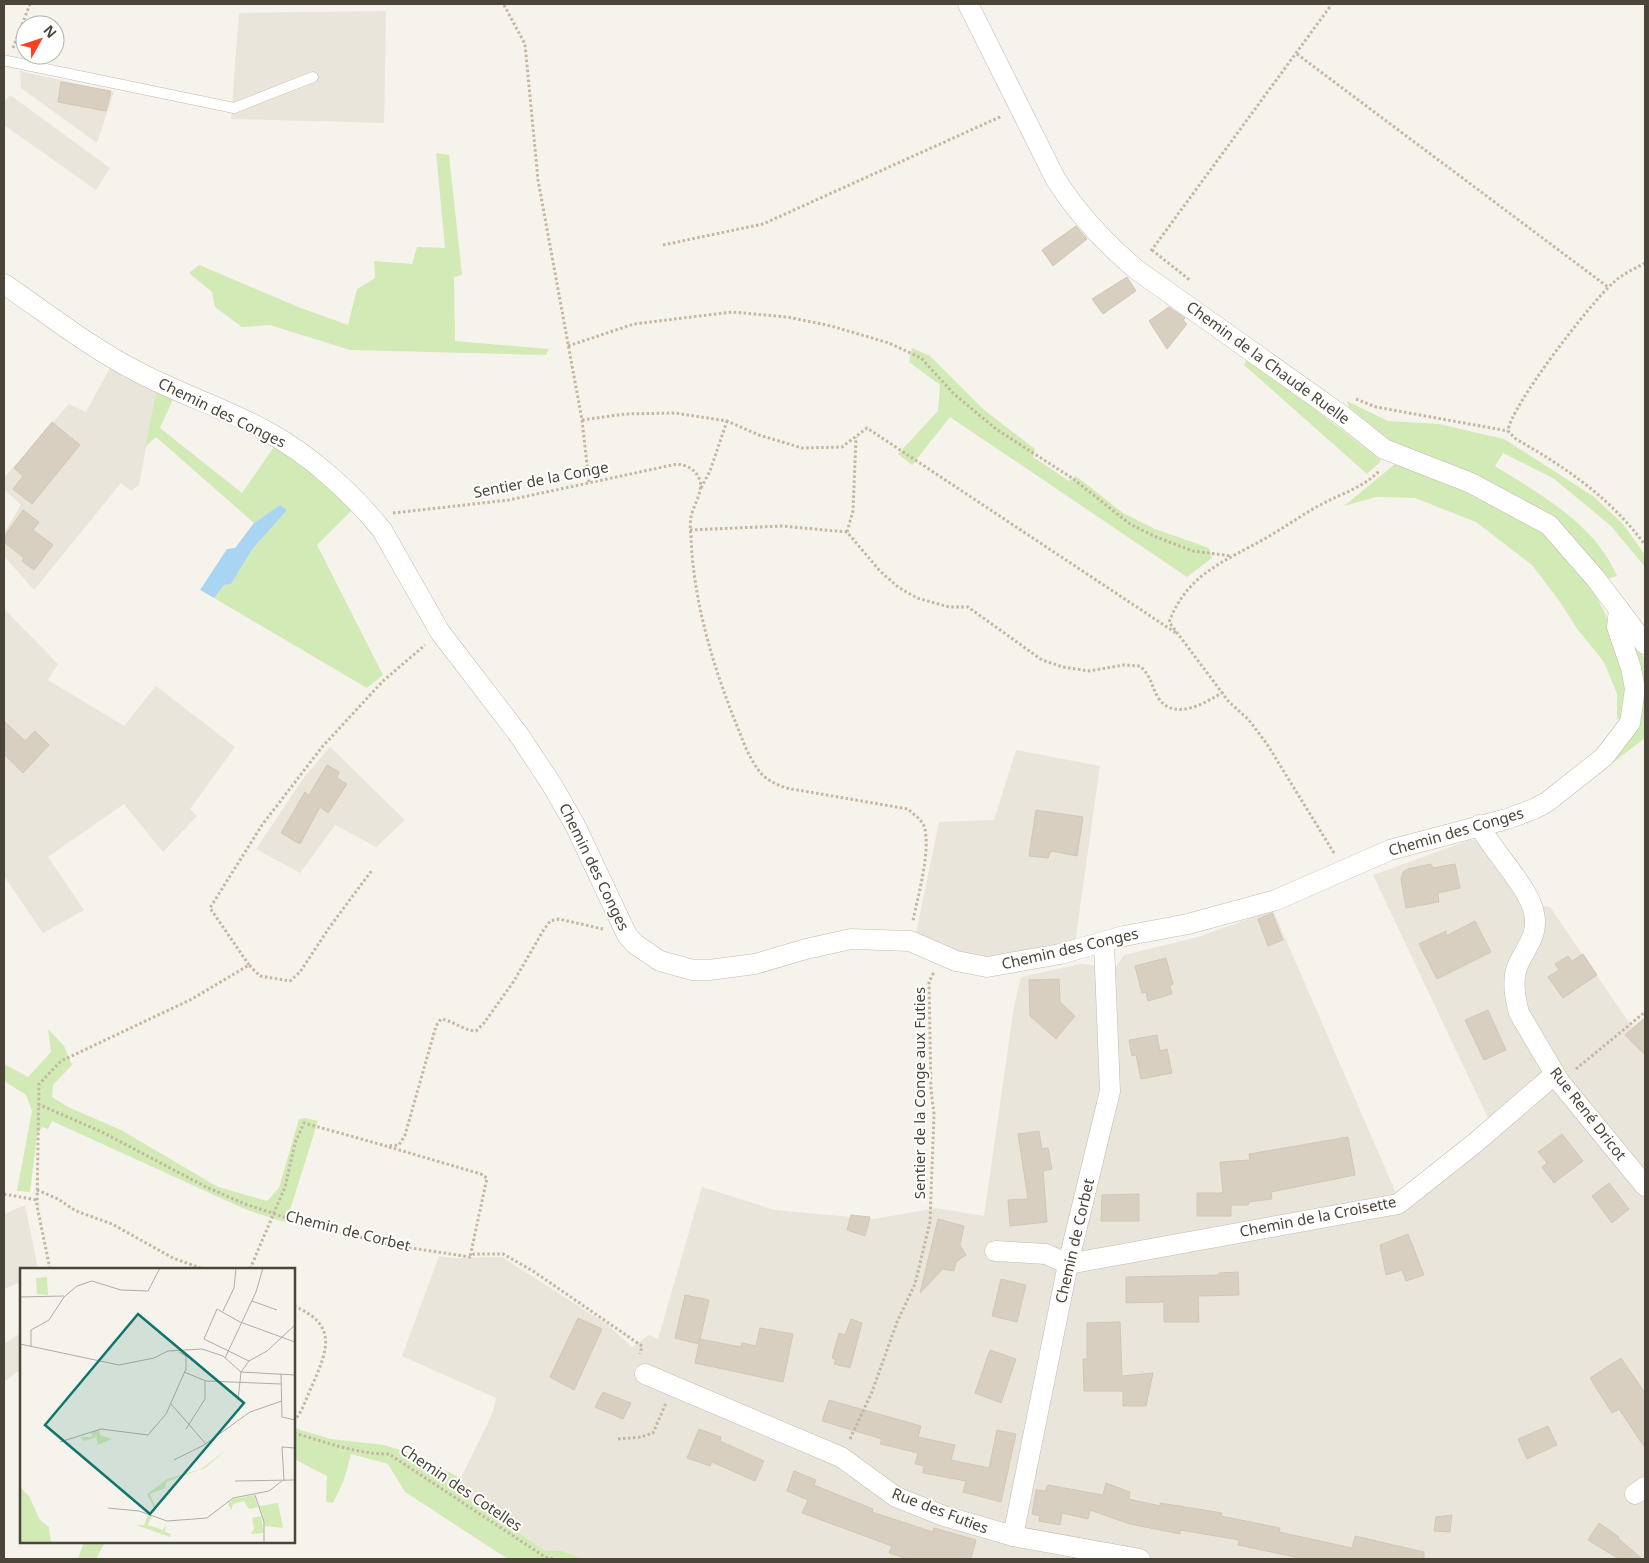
<svg xmlns="http://www.w3.org/2000/svg" width="1649" height="1563" font-family="'Noto Sans',sans-serif">
  <rect width="100%" height="100%" fill="#f6f3ec"/>
  <g fill="#eae5da">
    <polygon points="386,11 384,123 231,119 239,13"/>
    <polygon points="20,71 114,92 97,143 21,88"/>
    <polygon points="10,95 110,168 96,190 4,125 4,103"/>
    <polygon points="111,366 157,389 139,485 131,491 121,483 34,590 4,556 4,533 21,505 4,489 4,478 69,404 86,412"/>
    <polygon points="4,609 58,664 48,680 124,726 156,686 235,747 190,809 197,816 163,852 124,804 48,857 84,910 43,933 4,876"/>
    <polygon points="330,747 405,820 376,847 335,825 300,873 256,849 305,776"/>
    <polygon points="1016,750 1100,766 1075,943 993,961 953,953 916,933 939,822 994,820"/>
    <polygon points="1470,840 1499,841 1542,906 1550,907 1632,1027 1645,1017 1645,1559 583,1559 563,1551 546,1551 455,1490 492,1414 496,1398 402,1356 439,1256 454,1258 502,1257 608,1325 632,1347 649,1335 658,1339 702,1187 775,1210 874,1219 936,1208 984,1216 1014,1006 1021,977 1081,964 1116,967 1124,955 1198,937 1273,910 1396,1193 1489,1120 1373,875"/>
    <polygon points="25,1205 38,1269 21,1269 21,1282 4,1289 4,1214"/>
    <polygon points="21,1333 21,1369 4,1382 4,1344"/>
  </g>
  <g fill="#d2eab5">
    <polygon points="436,153 449,155 462,275 454,277 455,341 549,349 546,355 350,350 270,325 242,327 215,307 212,292 189,273 199,265 301,308 348,325 357,289 375,278 374,261 412,264 417,247 445,248"/>
    <polygon points="912,348 930,356 983,409 1035,449 1033,457 1069,481 1076,476 1123,513 1155,529 1209,548 1212,558 1187,577 950,417 912,465 898,454 938,411 940,385 909,362"/>
    <polygon points="1248,357 1369,451 1381,461 1367,474 1244,365"/>
    <polygon points="157,389 174,397 160,428 242,493 274,447 311,471 353,509 317,545 383,675 367,688 214,598 224,585 231,584 253,548 286,510 280,505 254,523 156,437 145,447"/>
    <path d="M1347,401L1388,421L1439,424L1504,439L1593,496L1623,524L1645,555V567L1611,526L1553,478L1503,453L1495,466C1540,494 1596,525 1617,576L1607,579L1554,518L1463,469L1396,445L1349,407Z"/>
    <polygon points="1395,464 1440,479 1538,529 1587,580 1605,613 1626,680 1622,719 1617,719 1617,694 1604,662 1578,630 1558,599 1532,565 1476,522 1415,498 1376,497 1344,506"/>
    <polygon points="1624,640 1636,640 1645,660 1645,738 1610,765 1608,762 1631,736"/>
    <polygon points="48,1029 64,1046 72,1065 53,1085 52,1097 68,1107 121,1130 218,1187 267,1201 279,1188 299,1119 305,1118 318,1121 290,1210 284,1222 247,1210 52,1121 48,1129 42,1127 37,1135 30,1192 17,1191 32,1111 26,1095 4,1081 4,1064 28,1077 51,1052"/>
    <polygon points="294,1428 331,1439 384,1445 404,1451 457,1476 455,1490 546,1551 563,1551 583,1559 508,1559 405,1492 388,1464 351,1454 344,1480 333,1503 326,1502 327,1476 294,1459"/>
    <polygon points="84,1542 105,1542 96,1559 78,1559"/>
  </g>
  <polygon fill="#a9d4f2" points="280,505 287,510 253,548 231,584 224,585 214,598 200,590 227,549 235,548 254,523"/>
  <g fill="#d8cfc1" stroke="#d3c7b4">
    <polygon points="61,82 111,91 106,111 58,102"/>
    <polygon points="1076,226 1087,239 1053,266 1042,250"/>
    <polygon points="1127,277 1136,291 1103,314 1092,299"/>
    <polygon points="1169,307 1185,318 1183,320 1187,324 1167,349 1149,321"/>
    <polygon points="52,422 80,445 32,504 13,489 23,476 14,468"/>
    <polygon points="23,510 39,522 33,530 53,545 34,570 22,561 24,558 4,542 4,537"/>
    <polygon points="4,721 25,741 35,731 49,745 23,773 4,754"/>
    <polygon points="327,765 339,772 337,778 347,784 328,813 320,807 300,844 281,833 305,792 309,795"/>
    <polygon points="1036,810 1083,817 1077,856 1051,851 1048,858 1029,856"/>
    <polygon points="1431,864 1433,868 1455,864 1460,888 1438,893 1439,902 1406,908 1401,879 1403,872 1408,869"/>
    <polygon points="1272,913 1283,940 1268,946 1258,919"/>
    <polygon points="1475,921 1491,952 1437,979 1419,944 1446,931 1446,936"/>
    <polygon points="1583,954 1597,975 1563,998 1548,977 1559,970 1555,964 1568,956 1572,961"/>
    <polygon points="1166,958 1173,984 1170,985 1172,994 1148,1001 1146,992 1142,993 1135,966"/>
    <polygon points="1059,979 1060,1002 1075,1016 1056,1039 1030,1016 1029,980"/>
    <polygon points="1488,1010 1506,1050 1484,1060 1465,1020"/>
    <polygon points="1645,1018 1645,1055 1625,1035"/>
    <polygon points="1157,1035 1160,1051 1167,1049 1172,1073 1141,1079 1136,1055 1132,1056 1129,1040"/>
    <polygon points="1039,1131 1042,1149 1048,1148 1052,1169 1043,1171 1047,1222 1010,1226 1008,1200 1028,1199 1018,1134"/>
    <polygon points="1562,1134 1583,1161 1554,1183 1542,1167 1547,1163 1538,1152"/>
    <polygon points="1348,1137 1355,1175 1271,1192 1272,1199 1249,1202 1248,1205 1231,1205 1231,1216 1197,1216 1197,1193 1223,1193 1220,1162 1250,1160 1249,1154"/>
    <polygon points="1609,1183 1629,1209 1612,1223 1592,1196"/>
    <polygon points="1139,1194 1139,1221 1101,1221 1102,1195"/>
    <polygon points="851,1215 870,1217 865,1236 847,1230"/>
    <polygon points="938,1219 964,1226 960,1245 966,1255 956,1262 954,1271 943,1269 920,1293"/>
    <polygon points="1408,1234 1424,1275 1406,1281 1402,1270 1386,1275 1380,1245"/>
    <polygon points="1238,1272 1239,1295 1198,1296 1199,1322 1164,1322 1164,1302 1126,1303 1126,1277 1219,1275 1219,1273"/>
    <polygon points="1001,1279 1026,1285 1017,1322 992,1316"/>
    <polygon points="685,1295 709,1300 699,1344 675,1338"/>
    <polygon points="578,1318 602,1329 574,1390 550,1377"/>
    <polygon points="851,1319 862,1323 850,1368 834,1364 836,1360 832,1358 839,1333 845,1335"/>
    <polygon points="1120,1322 1122,1376 1153,1373 1146,1406 1123,1406 1123,1391 1084,1391 1083,1359 1087,1359 1087,1323"/>
    <polygon points="760,1328 793,1334 783,1382 695,1363 700,1339 741,1347 742,1343 756,1346"/>
    <polygon points="990,1350 1016,1359 1001,1403 975,1393"/>
    <polygon points="1621,1358 1645,1393 1645,1448 1619,1409 1612,1413 1590,1378"/>
    <polygon points="603,1392 631,1403 623,1419 595,1407"/>
    <polygon points="829,1400 921,1426 918,1437 955,1445 951,1460 989,1468 997,1430 1016,1434 1001,1502 963,1492 966,1481 923,1473 924,1466 915,1464 918,1453 880,1444 882,1439 822,1421"/>
    <polygon points="1548,1426 1557,1445 1527,1459 1518,1439"/>
    <polygon points="699,1429 721,1437 720,1441 764,1461 755,1481 712,1462 710,1466 687,1458"/>
    <polygon points="794,1471 816,1480 814,1485 873,1509 872,1512 933,1532 934,1528 976,1540 971,1559 908,1559 889,1553 892,1546 802,1513 808,1500 787,1491"/>
    <polygon points="1106,1483 1130,1492 1129,1499 1160,1506 1160,1503 1222,1513 1221,1516 1280,1528 1279,1532 1352,1548 1355,1536 1424,1552 1424,1559 1295,1559 1295,1557 1238,1545 1239,1540 1180,1530 1180,1534 1130,1524 1090,1510 1088,1519 1062,1513 1060,1525 1039,1521 1040,1516 1032,1514 1036,1490 1045,1491 1048,1485 1103,1495"/>
    <polygon points="1452,1515 1450,1532 1434,1531 1436,1517"/>
    <polygon points="1599,1523 1619,1537 1618,1538 1642,1559 1619,1559 1588,1540"/>
  </g>
  <g fill="none" stroke-linecap="round" stroke-linejoin="round">
    <defs>
      <polyline id="lane" points="7,61 234,108 313,77"/>
      <g id="street">
        <path d="M968,4L1056,180C1078,214 1106,244 1137,270L1344,417L1384,449L1471,483L1549,525L1596,579L1645,644"/>
        <path d="M4,284C48,314 92,349 140,373C182,395 227,409 268,432C310,455 351,492 382,530L440,632L519,735L552,785L575,825L627,935L635,944L660,961L693,970H709L755,964L806,949L851,939L910,941L956,961L987,967L1060,954L1124,936L1188,924L1276,900L1390,850L1507,819L1534,809L1547,802L1604,757L1630,723L1635,689L1631,668L1617,627L1619,609"/>
        <path d="M1479,825C1493,852 1529,887 1534,913C1539,936 1525,948 1517,967C1512,982 1515,998 1519,1013L1559,1081L1645,1186"/>
        <polyline points="995,1251 1046,1254 1068,1264 1398,1204 1475,1143 1555,1074"/>
        <polyline points="645,1374 841,1457 896,1497 944,1516 1013,1536 1140,1559"/>
        <polyline points="1635,1494 1645,1487"/>
        <polyline points="1013,1536 1068,1264 1110,1091 1104,943"/>
      </g>
    </defs>
    <use href="#lane" stroke="#c2bbae" stroke-width="11"/>
    <use href="#street" stroke="#c2bbae" stroke-width="21"/>
    <g stroke="#c4b79f" stroke-width="3" stroke-dasharray="2.5 2.5" stroke-linecap="butt">
      <polyline points="504,5 525,44 538,180 582,420 625,414 675,413 727,421 759,435 802,448 842,447 867,428 1176,633"/>
      <polyline points="13,48 30,4"/>
      <polyline points="1297,54 1608,287"/>
      <polyline points="663,245 763,224 1002,116"/>
      <polyline points="1152,250 1191,281"/>
      <polyline points="1151,251 1332,4"/>
      <path d="M1645,263C1634,269 1622,274 1613,283C1591,302 1510,407 1508,431L1516,439C1565,467 1611,498 1645,545"/>
      <polyline points="568,346 634,324 732,312 787,317 831,326 889,343 921,358 954,394 996,429 1072,478 1130,524 1156,537 1193,551 1232,556"/>
      <polyline points="1356,399 1376,407 1508,431"/>
      <polyline points="582,420 589,482"/>
      <polyline points="701,488 710,471 727,421"/>
      <path d="M393,513L509,500L677,464C687,465 697,470 700,481C703,492 693,506 691,517C690,523 690,530 691,536C693,599 712,663 735,721C742,738 748,757 760,772C766,780 776,784 786,788L908,809C914,815 923,820 925,829C930,855 918,895 913,921"/>
      <path d="M690,530L781,526L847,532L880,571L898,587L917,598L949,607H968L1042,660L1063,667L1089,671L1124,665L1140,666C1153,678 1151,687 1159,699C1175,721 1206,703 1223,692"/>
      <polyline points="847,532 853,511 856,437"/>
      <path d="M1334,853L1267,744L1248,719L1229,702L1169,622C1188,573 1224,562 1266,538C1287,526 1307,511 1328,501C1346,492 1367,485 1380,470"/>
      <polyline points="249,965 210,908 262,825 322,747 383,681 425,645"/>
      <polyline points="1576,1069 1645,1012"/>
      <polyline points="38,1104 102,1132 206,1187 245,1204 305,1224 392,1245 470,1257 474,1254 503,1254 533,1271 642,1346 640,1354"/>
      <polyline points="389,1147 481,1174 487,1178 470,1257"/>
      <polyline points="37,1190 58,1199 76,1211 112,1224 173,1258 203,1269"/>
      <polyline points="4,1194 37,1200"/>
      <polyline points="50,1269 37,1206 39,1084 61,1061 192,999 249,965 260,976 290,981 300,972 329,928 372,870"/>
      <path d="M250,1269L285,1187L295,1143L304,1123L386,1146L399,1145L405,1135L436,1026L441,1019C454,1021 462,1030 476,1031L484,1023L514,981L543,931L550,921L559,919L603,929"/>
      <path d="M294,1306C338,1325 328,1349 312,1386C306,1398 303,1411 294,1421"/>
      <path d="M294,1433C326,1442 356,1454 389,1454L545,1557L554,1559"/>
      <polyline points="618,1439 641,1437 653,1433 666,1403"/>
      <polyline points="850,1439 872,1392 897,1322 915,1284 930,1222 934,1114 931,1090 929,982 934,972"/>
    </g>
    <use href="#lane" stroke="#fff" stroke-width="10"/>
    <use href="#street" stroke="#fff" stroke-width="20"/>
  </g>
  <g text-anchor="middle" stroke-width="4" stroke-linejoin="round" paint-order="stroke">
    <g font-size="15" fill="#4b4439" stroke="#fff">
      <text transform="translate(1268 363) rotate(36)" y="5">Chemin de la Chaude Ruelle</text>
      <text transform="translate(222 413) rotate(26)" y="5">Chemin des Conges</text>
      <text transform="translate(541 480) rotate(-11)" y="5">Sentier de la Conge</text>
      <text transform="translate(1456 832) rotate(-16)" y="5">Chemin des Conges</text>
      <text transform="translate(594 867) rotate(64)" y="5">Chemin des Conges</text>
      <text transform="translate(1070 949) rotate(-13)" y="5">Chemin des Conges</text>
      <text transform="translate(920 1093) rotate(-90)" y="5">Sentier de la Conge aux Futies</text>
      <text transform="translate(1588 1114) rotate(52)" y="5">Rue René Dricot</text>
      <text transform="translate(1318 1217) rotate(-11)" y="5">Chemin de la Croisette</text>
      <text transform="translate(348 1231) rotate(14)" y="5">Chemin de Corbet</text>
      <text transform="translate(1075 1241) rotate(-77)" y="5">Chemin de Corbet</text>
      <text transform="translate(461 1488) rotate(34)" y="5">Chemin des Cotelles</text>
      <text transform="translate(940 1511) rotate(21)" y="5">Rue des Futies</text>
    </g>
  </g>
  <g transform="translate(20 1268)">
    <rect width="275" height="275" fill="#f6f3ec"/>
    <path d="M27,9L28,27L17,26L16,10ZM79,162L80,167L92,171L78,177L76,167L75,170L64,173L60,169H72L71,164ZM208,181L185,200L146,214L145,220L130,226L136,241L135,242L127,226L147,211L181,201ZM0,219L9,228L20,252L29,259L31,275H0ZM234,227L238,239L229,241L224,233L213,236L211,242L208,235L213,231ZM258,235L263,260L245,258L239,238ZM128,246L132,247L128,257L143,262L146,257L145,264L151,266L150,269L116,257H124ZM241,248L244,265L231,266L234,261L232,250Z" fill="#d2eab5"/>
    <path fill="none" stroke="#b2ada4" stroke-width="1" d="M0,29L44,28M232,33L257,42M203,43L214,20L216,0M0,76L99,97L134,90L148,83L182,81L203,88L221,104M11,79V62L29,52L44,29L57,18L72,13L101,22L128,23L140,0M205,90L236,24L243,0M229,93L184,71L197,41L220,54L275,74M164,104L186,113L261,116M221,104L229,93L247,83L275,57M221,104L275,107M261,106L262,149L275,152M218,132L221,104M151,136L186,176M166,161L185,131V113M40,174L81,161L128,167L146,146L166,101V88L159,84M154,192L184,177L230,144L262,133M215,213L275,212M264,213L262,179L275,180M235,227L244,254V275M88,240L119,243L147,253L187,250L213,230L249,223L262,213"/>
    <path fill="#0f766e" fill-opacity="0.15" stroke="#0f766e" stroke-width="2.5" d="M118,46L224,135L130,246L25,157Z"/>
    <rect width="275" height="275" fill="none" stroke="#4b4439" stroke-width="2.5"/>
  </g>
  <rect width="1649" height="1563" fill="none" stroke="#4b4439" stroke-width="10"/>
  <g transform="translate(40 40) rotate(50)"><circle r="24" fill="#ffffff" stroke="#b7b4b0"/>
  <path d="M0-4L9 19L0 12L-9 19Z" fill="#fc3f1d"/>
  <text y="-8" font-size="14" font-weight="bold" text-anchor="middle" fill="#4b4439">N</text>
  </g>
</svg>
